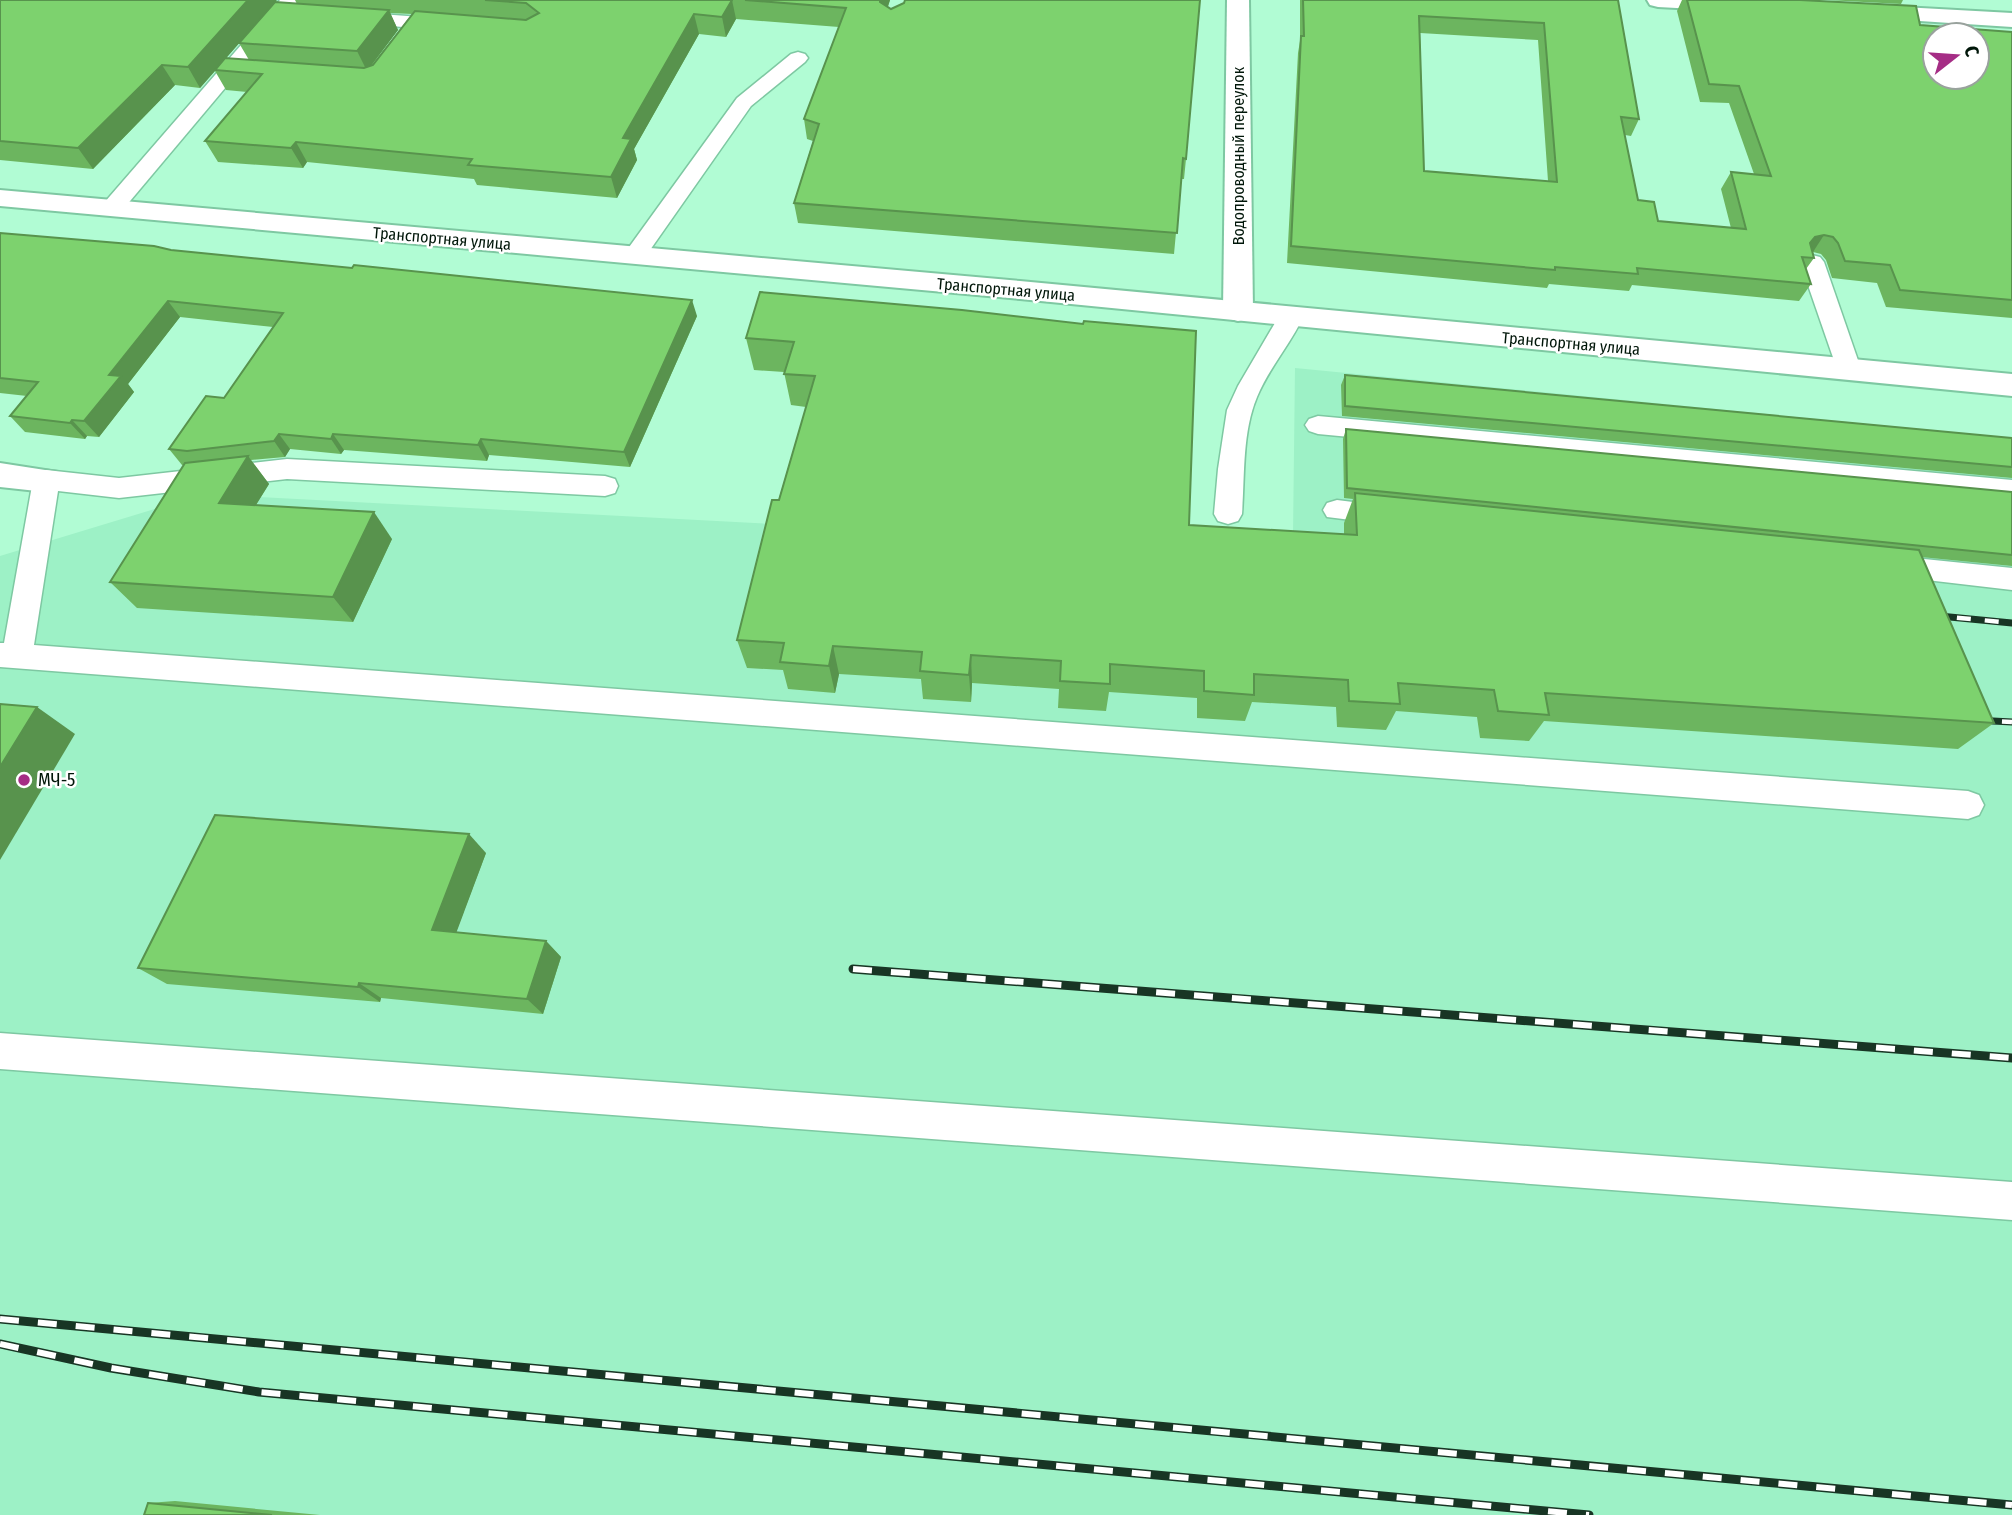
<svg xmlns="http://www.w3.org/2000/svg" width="2012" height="1515" font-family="'Fira Sans Condensed',sans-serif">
  <rect width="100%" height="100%" fill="#b1fcd4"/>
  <polygon fill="#9df1c6" points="1295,368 2012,438 2012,1515 0,1515 0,556 204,494 1776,577 1293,536"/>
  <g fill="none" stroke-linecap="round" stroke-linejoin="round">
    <defs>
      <g id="lane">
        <polygon points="280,0 299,0 120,213 104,213 101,208 104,203"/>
        <polygon points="353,12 448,19 458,25 448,31 346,22 343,18"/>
        <polygon points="798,52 805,54 808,58 805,62 751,106 643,260 635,262 627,260 623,255 627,250 737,98 791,54"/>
        <polygon points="1812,255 1820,257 1824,262 1861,369 1858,375 1849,377 1840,375 1837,369 1800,262 1804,257"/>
        <path d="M1291,309L1300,311L1303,317C1290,345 1269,368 1257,397C1242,433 1245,475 1242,514L1238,521L1228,524L1218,521L1214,514L1218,469L1227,410L1238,386L1282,311Z"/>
        <polygon points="1318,416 2012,480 2012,500 1318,434 1309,431 1305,425 1309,419"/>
        <polygon points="287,459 605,476 615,479 618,486 615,493 605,496 287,479 119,498 58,491 34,645 1968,791 1979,795 1984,805 1979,815 1968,819 0,667 0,643 4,643 33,480 37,473 46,470 119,478"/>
        <polygon points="1337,500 1401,508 1405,515 1401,522 1391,525 1327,517 1323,510 1327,503"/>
        <polygon points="1885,555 2012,568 2012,590 1875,574 1871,566 1875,558"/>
        <polygon points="0,1033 2012,1182 2012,1220 0,1069"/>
      </g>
      <g id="street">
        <polygon points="1227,0 1249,0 1253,311 1248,318 1238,321 1228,318 1223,311"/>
        <polygon points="1647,0 1741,0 1744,4 1740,9 1732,11 1658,7 1650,5"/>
        <polygon points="1866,5 2012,13 2012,27 1858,17 1854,12 1858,7"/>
        <polygon points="0,463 58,472 62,480 58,488 46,492 0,487"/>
      </g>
      <polygon id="secondary" points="0,190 1020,281 2012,374 2012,396 1020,299 0,206"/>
    </defs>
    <use href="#lane" stroke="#7ec8a2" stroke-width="3"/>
    <use href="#street" stroke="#7ec8a2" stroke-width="4"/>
    <use href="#secondary" stroke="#7ec8a2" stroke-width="4"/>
    <use href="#lane" fill="#fff" fill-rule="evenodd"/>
    <use href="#street" fill="#fff" fill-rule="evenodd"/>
    <use href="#secondary" fill="#fff" fill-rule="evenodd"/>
    <defs>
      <g id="rail-far1">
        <polyline points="1929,615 2012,623"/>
        <polyline points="1974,720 2012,722"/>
      </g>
      <g id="rail">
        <polyline points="853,969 2012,1058"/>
        <polyline points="0,1319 2012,1505"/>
        <polyline points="0,1344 111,1368 259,1392 1589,1515"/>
      </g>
    </defs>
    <use href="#rail-far1" stroke="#183524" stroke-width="7"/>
    <use href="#rail" stroke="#183524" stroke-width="9"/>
    <use href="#rail-far1" stroke="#fff" stroke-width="4.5" stroke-dasharray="14" stroke-linecap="butt"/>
    <use href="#rail" stroke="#fff" stroke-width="6" stroke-dasharray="19" stroke-linecap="butt"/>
  </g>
  <g fill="#6cb55f" fill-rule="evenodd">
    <path d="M0,0L253,27L297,4L295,0H890L888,7L1186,159L1184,179H1181L1174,254L798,223L794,203L813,141L807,139L804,119L839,27L736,19L726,37L699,34L634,149L637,160L617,198L477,185L474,179L307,162L303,168L218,162L205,141L247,92L226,90L215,71L200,88L175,85L93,169L0,160ZM390,13L412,14L371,66L398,30ZM239,43L249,60L226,58Z"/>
    <path d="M1300,0H1618L1639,119L1631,136L1625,135L1638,200L1658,221L1731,228L1721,189L1731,172L1754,174L1729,103L1700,102L1677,11L1682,0H1800L1920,25L2012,32V318L1886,307L1877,283L1832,278L1826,260L1821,254L1813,252L1814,258L1806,269L1811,284L1799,301L1632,285L1629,291L1549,284L1547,288L1287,263L1298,53L1300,41ZM1420,33L1538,40L1548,181L1424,171Z"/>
    <polygon points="1827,0 1903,0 1901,4"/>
    <polygon points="0,233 171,250 697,316 630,467 489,455 487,461 344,450 341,454 290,449 285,457 251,460 269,484 256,505 392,539 353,622 137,608 110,582 184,465 182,465 169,449 224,398 273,327 180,317 128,384 134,392 99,437 87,436 85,439 25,432 10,416 27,396 0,393"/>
    <polygon points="760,292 1189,525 1344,534 1344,523 1353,499 1344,498 1343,439 1346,429 2012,492 2012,566 1921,557 1994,723 1958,749 1544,721 1529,741 1480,738 1477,717 1396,711 1386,730 1337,727 1336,707 1252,702 1245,721 1197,718 1197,698 1109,692 1106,711 1058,708 1059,689 972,683 971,702 923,699 921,679 839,674 835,693 788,689 783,670 747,668 737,640 806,407 791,405 784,372 754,370 746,338"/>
    <polygon points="1345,375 2012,438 2012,478 1342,416 1341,385"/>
    <polygon points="486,853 456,932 546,941 561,957 543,1014 381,998 380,1002 167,984 138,968"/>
    <polygon points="175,1501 320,1515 144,1515 148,1503"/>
  </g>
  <g fill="#58934d">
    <polygon points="248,0 277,0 200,88 188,67"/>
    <polygon points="732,0 736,19 726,37 722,17"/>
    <polygon points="880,0 890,0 882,22 880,2"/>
    <polygon points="389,10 398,30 367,71 357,51"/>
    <polygon points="694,14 699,34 634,149 637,160 617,198 611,177 623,138"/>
    <polygon points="162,65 175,85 93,169 78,148"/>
    <polygon points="296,142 307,162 303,168 291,148"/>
    <polygon points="1824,235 1813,252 1810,243 1815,237"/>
    <polygon points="692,300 697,316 630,467 624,452"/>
    <polygon points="168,301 180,317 128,384 134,392 99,437 84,421 109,375"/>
    <polygon points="72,420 87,436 85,439 70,423"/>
    <polygon points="279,434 290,449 285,457 274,441"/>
    <polygon points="333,434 344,450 341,454 331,439"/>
    <polygon points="481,439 489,455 487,461 478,445"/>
    <polygon points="248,456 269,484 241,529 219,503"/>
    <polygon points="374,512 392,539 353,622 333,597"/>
    <polygon points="833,646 839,674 835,693 829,666"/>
    <polygon points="971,655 972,683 971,702 969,675"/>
    <polygon points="37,707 75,734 0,860 0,767"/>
    <polygon points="469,834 486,853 451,947 432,930"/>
    <polygon points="546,941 561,957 543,1014 527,999"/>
    <polygon points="359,983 381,998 380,1002 358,987"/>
  </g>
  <g fill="#7dd26e" stroke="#58934d" stroke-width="2" fill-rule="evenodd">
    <polygon points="0,0 248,0 188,67 162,65 78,148 0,141"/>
    <polygon points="485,0 732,0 722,17 694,14 623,138 631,139 611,177 468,165 472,159 296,142 291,148 205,141 262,74 215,70 225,58 364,68 373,65 415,11 526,20 539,13 526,3"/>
    <polygon points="745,0 880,0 880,2 891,9 904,3 905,0 1200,0 1186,159 1183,158 1177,233 794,203 819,124 804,119 846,8"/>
    <path d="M1303,0H1618L1639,119L1621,117L1638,200L1654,202L1658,221L1746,229L1731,172L1771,176L1739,86L1709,84L1687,0H1800L1916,6L1920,25L2012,32V300L1900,290L1890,265L1845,261L1838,243L1833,237L1824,235L1815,237L1810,243L1814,258L1802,257L1811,284L1637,268L1638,274L1555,267V270L1291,246L1301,36H1304ZM1419,16L1544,23L1557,182L1424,171ZM1935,35H1977V77H1935Z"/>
    <polygon points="275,2 389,10 357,51 239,43"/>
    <polygon points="0,233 154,246 171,250 352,268 354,265 692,300 624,452 481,439 478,445 333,434 331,439 279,434 274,441 187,451 169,449 206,396 224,398 283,313 168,301 109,375 121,376 84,421 72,420 70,423 10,416 38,382 0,378"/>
    <polygon points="760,292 962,310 1083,324 1084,321 1196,331 1189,525 1357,535 1355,493 1919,550 1994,723 1545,693 1549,715 1498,711 1494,690 1398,683 1400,704 1349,701 1348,680 1254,674 1254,695 1204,691 1204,671 1110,664 1110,684 1060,681 1061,661 971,655 969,675 920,671 922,652 833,646 829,666 780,662 784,643 737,640 772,500 779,500 815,376 784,374 794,342 746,338"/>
    <polygon points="1345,375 2012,438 2012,467 1345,406"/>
    <polygon points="1346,429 2012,492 2012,555 1347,488"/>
    <polygon points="248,456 219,503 374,512 333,597 110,582 185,463"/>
    <polygon points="0,704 37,707 0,767"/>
    <polygon points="215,815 469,834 432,930 546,941 527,999 359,983 358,987 138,968"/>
    <polygon points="148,1503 272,1515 144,1515"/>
  </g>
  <circle fill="#a52d85" stroke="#fff" stroke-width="2.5" cx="24" cy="780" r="7"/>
  <g text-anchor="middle" stroke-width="5" stroke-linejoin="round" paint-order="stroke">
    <g font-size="16" fill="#001609" stroke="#fff">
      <text transform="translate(1238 156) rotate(-90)" y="6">Водопроводный переулок</text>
      <text transform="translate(442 238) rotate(5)" y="6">Транспортная улица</text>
      <text transform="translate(1006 289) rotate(5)" y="6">Транспортная улица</text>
      <text transform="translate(1571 343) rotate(5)" y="6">Транспортная улица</text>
    </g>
    <g font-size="18" fill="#001609" stroke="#fff" text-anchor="start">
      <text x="38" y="786">МЧ-5</text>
    </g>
  </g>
  <g transform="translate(1956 56) rotate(73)"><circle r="33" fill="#ffffff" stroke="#99a29d" stroke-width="2"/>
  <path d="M0-5L12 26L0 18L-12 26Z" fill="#a52d85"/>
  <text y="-10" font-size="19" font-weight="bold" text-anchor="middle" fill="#001609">С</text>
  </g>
</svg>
